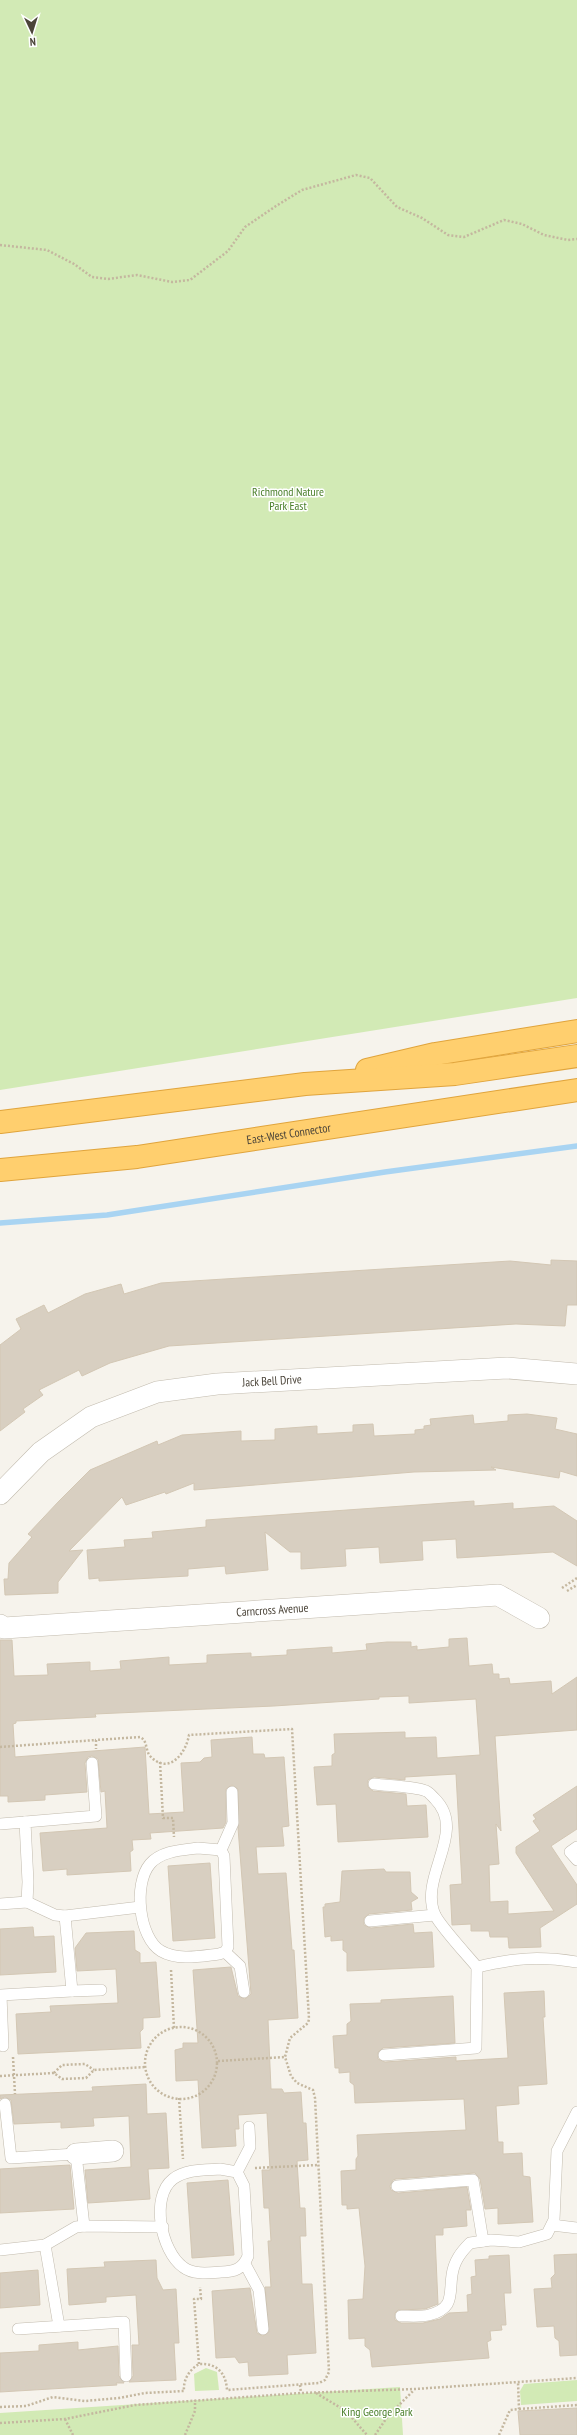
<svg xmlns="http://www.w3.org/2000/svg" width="577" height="2435" font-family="'PT Sans Narrow',sans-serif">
  <rect width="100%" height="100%" fill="#f6f3ec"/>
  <g fill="#d2eab5">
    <polygon points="0,0 577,0 577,998 0,1090"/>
    <polygon points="206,2368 217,2372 219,2390 195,2391 194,2374"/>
    <polygon points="577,2380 577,2401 521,2405 520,2391 524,2384"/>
    <polygon points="400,2387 403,2435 0,2435 0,2413"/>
  </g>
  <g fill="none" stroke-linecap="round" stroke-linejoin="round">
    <polyline stroke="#a9d4f2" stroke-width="5.5" points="0,1223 107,1215 385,1172 577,1146"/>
  </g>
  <g fill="#d8cfc1" stroke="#d3c7b4">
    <polygon points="551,1260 577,1261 577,1305 567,1305 565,1326 516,1324 169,1346 110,1363 82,1376 79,1370 39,1390 43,1395 23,1409 25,1412 0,1431 0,1345 21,1329 16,1319 44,1305 48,1313 85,1294 121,1284 124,1294 161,1283 510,1261 551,1265"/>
    <polygon points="527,1414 557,1418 555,1429 577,1434 577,1476 560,1471 559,1478 491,1467 496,1470 414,1472 194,1490 194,1483 166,1494 165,1492 126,1505 122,1497 69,1551 83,1550 58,1582 58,1593 5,1595 4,1579 8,1579 9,1563 32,1537 28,1534 59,1501 90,1470 157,1441 158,1445 182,1435 241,1431 241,1441 275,1440 275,1429 317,1426 317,1434 353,1432 353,1425 373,1424 374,1436 415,1434 415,1430 424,1429 424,1426 431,1425 430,1419 473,1415 474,1424 508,1421 508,1415"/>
    <polygon points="474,1501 474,1506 513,1503 513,1509 554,1506 577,1521 577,1566 553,1552 457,1558 456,1539 422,1541 423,1560 380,1563 379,1547 345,1549 346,1566 301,1569 301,1552 290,1552 265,1532 268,1570 226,1574 225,1566 188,1569 188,1576 99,1581 99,1578 89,1579 87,1550 125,1547 124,1540 153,1538 152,1532 206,1527 206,1520"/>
    <polygon points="467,1638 469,1666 492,1664 493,1674 499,1674 499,1679 509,1678 510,1684 551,1681 552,1694 577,1677 577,1730 495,1736 501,1831 496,1824 499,1864 489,1865 490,1902 508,1901 508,1914 554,1911 516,1853 516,1847 540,1831 533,1821 536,1819 533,1815 577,1786 577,1829 551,1846 577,1885 577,1904 540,1928 541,1947 509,1948 508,1937 490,1937 489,1931 471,1931 471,1924 452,1925 450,1885 462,1884 456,1774 405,1777 405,1780 374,1777 368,1780 368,1787 373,1791 406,1794 407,1806 426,1805 428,1837 338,1842 336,1804 317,1805 314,1767 332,1766 332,1755 335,1753 334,1734 405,1732 405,1738 436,1737 437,1758 480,1755 476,1699 409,1703 409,1696 379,1697 379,1699 274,1706 95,1714 96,1717 16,1721 16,1723 13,1724 15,1757 145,1747 149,1814 184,1812 181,1763 200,1762 204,1758 212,1757 211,1740 252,1737 253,1754 264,1754 265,1758 284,1757 289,1826 282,1827 284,1846 256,1847 258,1874 286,1873 292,1950 294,1950 298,2018 268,2020 271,2089 282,2089 284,2093 301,2092 303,2123 306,2123 308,2160 297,2161 300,2208 305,2208 306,2236 300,2236 302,2284 312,2284 316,2353 287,2355 288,2374 249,2376 248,2362 239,2363 235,2357 216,2358 212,2291 250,2288 257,2333 263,2336 269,2332 265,2287 271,2287 268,2241 271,2241 269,2208 264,2208 262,2170 270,2170 267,2113 238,2115 239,2129 235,2129 236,2146 202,2148 198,2080 176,2081 175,2050 183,2048 183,2043 198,2043 193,1970 231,1967 238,1996 245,1999 251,1994 238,1828 238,1789 232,1785 226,1789 226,1822 223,1828 150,1833 151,1839 132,1840 133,1850 130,1852 131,1871 67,1875 67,1869 43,1871 40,1833 107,1828 105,1791 101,1792 98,1759 92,1756 88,1757 85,1763 87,1792 45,1795 45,1800 8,1802 8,1796 0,1796 0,1640 12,1640 14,1676 48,1675 47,1664 90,1662 90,1671 121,1669 120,1661 169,1657 169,1665 207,1663 207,1655 251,1653 251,1657 287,1655 287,1650 332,1647 332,1653 367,1650 366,1644 387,1642 411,1642 411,1647 417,1646 417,1650 449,1647 449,1639"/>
    <polygon points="210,1863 215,1938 173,1941 168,1866"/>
    <polygon points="384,1869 386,1872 410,1872 411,1892 418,1898 411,1902 412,1910 369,1914 364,1918 364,1925 371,1928 413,1924 414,1933 432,1932 434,1967 347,1971 347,1953 343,1950 343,1940 331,1941 331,1936 325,1937 323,1907 325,1907 325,1904 340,1902 342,1871"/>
    <polygon points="33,1927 34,1937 54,1936 56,1972 0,1975 0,1929"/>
    <polygon points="134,1931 135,1950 140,1953 140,1963 156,1962 160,2017 143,2018 143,2029 140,2032 141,2048 18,2054 16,2014 51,2012 50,2006 118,2003 116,1969 77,1971 75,1948 86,1933"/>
    <polygon points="544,1991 545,2017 543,2017 547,2084 518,2086 519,2104 496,2106 498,2142 503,2142 503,2154 522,2153 523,2176 530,2177 533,2222 498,2224 498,2208 485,2209 480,2179 475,2173 396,2179 393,2180 390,2186 391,2190 398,2193 467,2187 471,2210 466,2210 467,2226 443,2228 443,2235 435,2235 438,2304 425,2309 398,2310 395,2313 395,2320 401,2323 423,2323 440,2319 449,2313 468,2312 467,2295 472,2294 471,2277 476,2276 475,2260 489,2259 489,2256 509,2255 511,2293 504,2293 506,2325 501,2325 502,2330 490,2331 491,2340 487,2342 489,2358 372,2367 370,2350 365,2346 365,2338 349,2339 348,2300 363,2299 365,2266 359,2208 347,2209 347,2205 342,2205 341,2171 356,2170 356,2159 358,2156 357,2135 466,2130 464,2099 355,2103 354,2085 350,2082 350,2072 339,2073 339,2068 335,2068 333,2036 347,2035 347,2024 351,2021 350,2004 381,2003 381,2000 453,1996 455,2043 383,2048 378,2052 378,2059 385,2062 456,2057 456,2061 508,2058 504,1993"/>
    <polygon points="146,2084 147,2114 166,2113 169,2168 148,2169 150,2199 88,2203 85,2170 131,2167 129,2116 93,2118 94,2126 61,2128 61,2122 14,2124 11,2100 5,2097 0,2099 0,2095 93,2091 92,2087"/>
    <polygon points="70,2165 74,2209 0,2213 0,2169"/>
    <polygon points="228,2180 234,2255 192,2258 187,2183"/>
    <polygon points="577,2254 577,2355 560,2356 559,2341 555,2338 554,2326 537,2327 534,2289 552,2288 551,2278 555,2274 554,2255"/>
    <polygon points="156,2260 157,2278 163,2290 176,2289 179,2343 174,2343 176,2380 129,2382 133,2376 132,2345 139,2345 136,2295 106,2297 106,2302 69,2305 67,2269 105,2267 104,2262"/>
    <polygon points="38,2270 40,2305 0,2308 0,2273"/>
    <polygon points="78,2342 78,2350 118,2346 119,2376 124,2383 116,2383 117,2385 0,2392 0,2353 39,2351 39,2345"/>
    <polygon points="577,2408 577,2435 520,2435 518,2411"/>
  </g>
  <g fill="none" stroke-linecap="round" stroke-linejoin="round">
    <defs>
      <g id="service">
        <path d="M374,1784C388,1786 413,1786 426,1791C429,1792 432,1796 435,1799C468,1832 418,1877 435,1915C441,1927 467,1955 477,1967"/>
        <polyline points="0,1824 25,1822"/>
        <polyline points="577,1847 570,1852 577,1860"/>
        <path d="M198,1848L221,1850L224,1856L228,1947L225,1952L219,1954C201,1956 178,1961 161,1951C139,1938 133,1884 150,1864C161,1851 182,1850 198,1848Z"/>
        <polyline points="221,1850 233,1823 232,1792"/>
        <polyline points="27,1902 28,1882 25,1822 96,1816 92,1763"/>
        <polyline points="0,1904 27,1902 55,1915 65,1916 140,1907"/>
        <polyline points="370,1921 435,1915"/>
        <polyline points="225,1952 240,1966 244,1992"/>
        <polyline points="72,1991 101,1990"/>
        <polyline points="3,2046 1,1995 72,1991 65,1916"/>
        <path d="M384,2055L476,2048L477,1967C515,1958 538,1956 577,1962"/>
        <polyline points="5,2104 11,2158 76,2154 84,2226"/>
        <path d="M220,2169L237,2172L244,2186L248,2256C243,2269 234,2272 221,2272C209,2273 193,2275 183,2267C161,2251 150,2197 173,2179C186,2169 205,2170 220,2169Z"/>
        <polyline points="237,2172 250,2147 249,2127"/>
        <polyline points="397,2186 473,2180 483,2241"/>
        <polyline points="552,2225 577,2228"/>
        <polyline points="45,2245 59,2326"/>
        <polyline points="0,2250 45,2245 76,2227 84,2226 163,2227"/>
        <polyline points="245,2264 259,2290 263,2329"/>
        <path d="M401,2316C410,2316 421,2317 429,2315C455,2308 449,2295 452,2275C454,2261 461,2252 470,2243L491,2240L519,2242L547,2234L554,2220L557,2151L577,2112"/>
        <polyline points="18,2329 124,2322 126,2376"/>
      </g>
      <g id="minor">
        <path id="s1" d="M0,1494L41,1452L91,1417L157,1392L217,1384L507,1368L577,1374"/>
        <path id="s2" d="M0,1625L4,1628L498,1595L539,1618"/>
        <polyline points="76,2154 113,2151"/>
      </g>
      <g id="motorway">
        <polyline points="367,1070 435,1054 577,1031"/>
        <polyline points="0,1122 305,1084 455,1074 577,1056"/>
        <path id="s3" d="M0,1170L137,1157L577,1090"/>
      </g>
    </defs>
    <use href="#service" stroke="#c2bbae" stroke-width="12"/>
    <use href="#minor" stroke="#c2bbae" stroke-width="22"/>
    <use href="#motorway" stroke="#e0a43c" stroke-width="24"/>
    <g stroke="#c4b79f" stroke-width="2.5" stroke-dasharray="2 2" stroke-linecap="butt">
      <polyline points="0,245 47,250 74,264 92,277 108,279 137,275 172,282 190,280 228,251 245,227 276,206 302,190 356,175 370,178 397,207 422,218 448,235 464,237 504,220 522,224 544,235 568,240 577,239"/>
      <polyline points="562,1588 577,1578"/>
      <polyline points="567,1591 577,1585"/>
      <polyline points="0,1747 96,1740"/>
      <polyline points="160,1762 163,1818 173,1818 174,1837"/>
      <polyline points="171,1970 174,2028"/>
      <circle cx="181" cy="2063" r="36"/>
      <polyline points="13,2057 15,2094"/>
      <polyline points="218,2061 285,2057"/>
      <polyline points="54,2073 62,2065 85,2064 94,2070"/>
      <polyline points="0,2076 54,2073 62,2079 86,2078 94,2070 146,2067"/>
      <polyline points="179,2098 183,2159"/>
      <polyline points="255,2168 318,2165"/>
      <polyline points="199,2364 194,2299 201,2299 200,2287"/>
      <polyline points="300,2385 301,2393"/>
      <polyline points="316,2393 346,2411 367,2435"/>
      <path d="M0,2407L26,2406L53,2397L85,2401L119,2398L145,2393L184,2391C183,2380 189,2370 199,2364C217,2363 226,2373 227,2390L319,2383L325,2380L329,2372L315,2098L313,2090L297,2083L291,2076L285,2057L290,2038L308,2023L309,2019L292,1729L189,1735C186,1753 169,1776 150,1756C145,1750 148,1741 140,1737L96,1740V1749"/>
      <polyline points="519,2409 577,2405"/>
      <polyline points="65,2419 73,2435"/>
      <polyline points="0,2423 65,2419 135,2405 301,2393 415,2389 577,2378"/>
      <polyline points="185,2435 195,2411 195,2400"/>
      <polyline points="375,2435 388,2416 414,2390"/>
      <polyline points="499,2435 510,2410 519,2409 518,2382"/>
    </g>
    <use href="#service" stroke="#fff" stroke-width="11"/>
    <use href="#minor" stroke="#fff" stroke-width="21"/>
    <use href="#motorway" stroke="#ffcf6e" stroke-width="22"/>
  </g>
  <g text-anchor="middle" stroke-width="3" stroke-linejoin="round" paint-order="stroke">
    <g font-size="12" fill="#4a7f2a" stroke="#fff">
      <text x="288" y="496">Richmond Nature<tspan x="288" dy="14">Park East</tspan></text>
      <text x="377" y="2416">King George Park</text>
    </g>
    <g font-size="12" fill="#4b4439" stroke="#fff">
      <text dy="4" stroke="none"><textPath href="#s3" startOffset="291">East-West Connector</textPath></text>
      <text dy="4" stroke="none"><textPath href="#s1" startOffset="306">Jack Bell Drive</textPath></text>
      <text dy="4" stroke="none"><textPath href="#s2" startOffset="274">Carncross Avenue</textPath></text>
    </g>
  </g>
  <g transform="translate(32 32) rotate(176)" stroke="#ffffff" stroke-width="3" paint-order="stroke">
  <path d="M0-3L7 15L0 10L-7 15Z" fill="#4b4439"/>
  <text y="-6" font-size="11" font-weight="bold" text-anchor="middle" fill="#4b4439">N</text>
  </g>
</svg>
